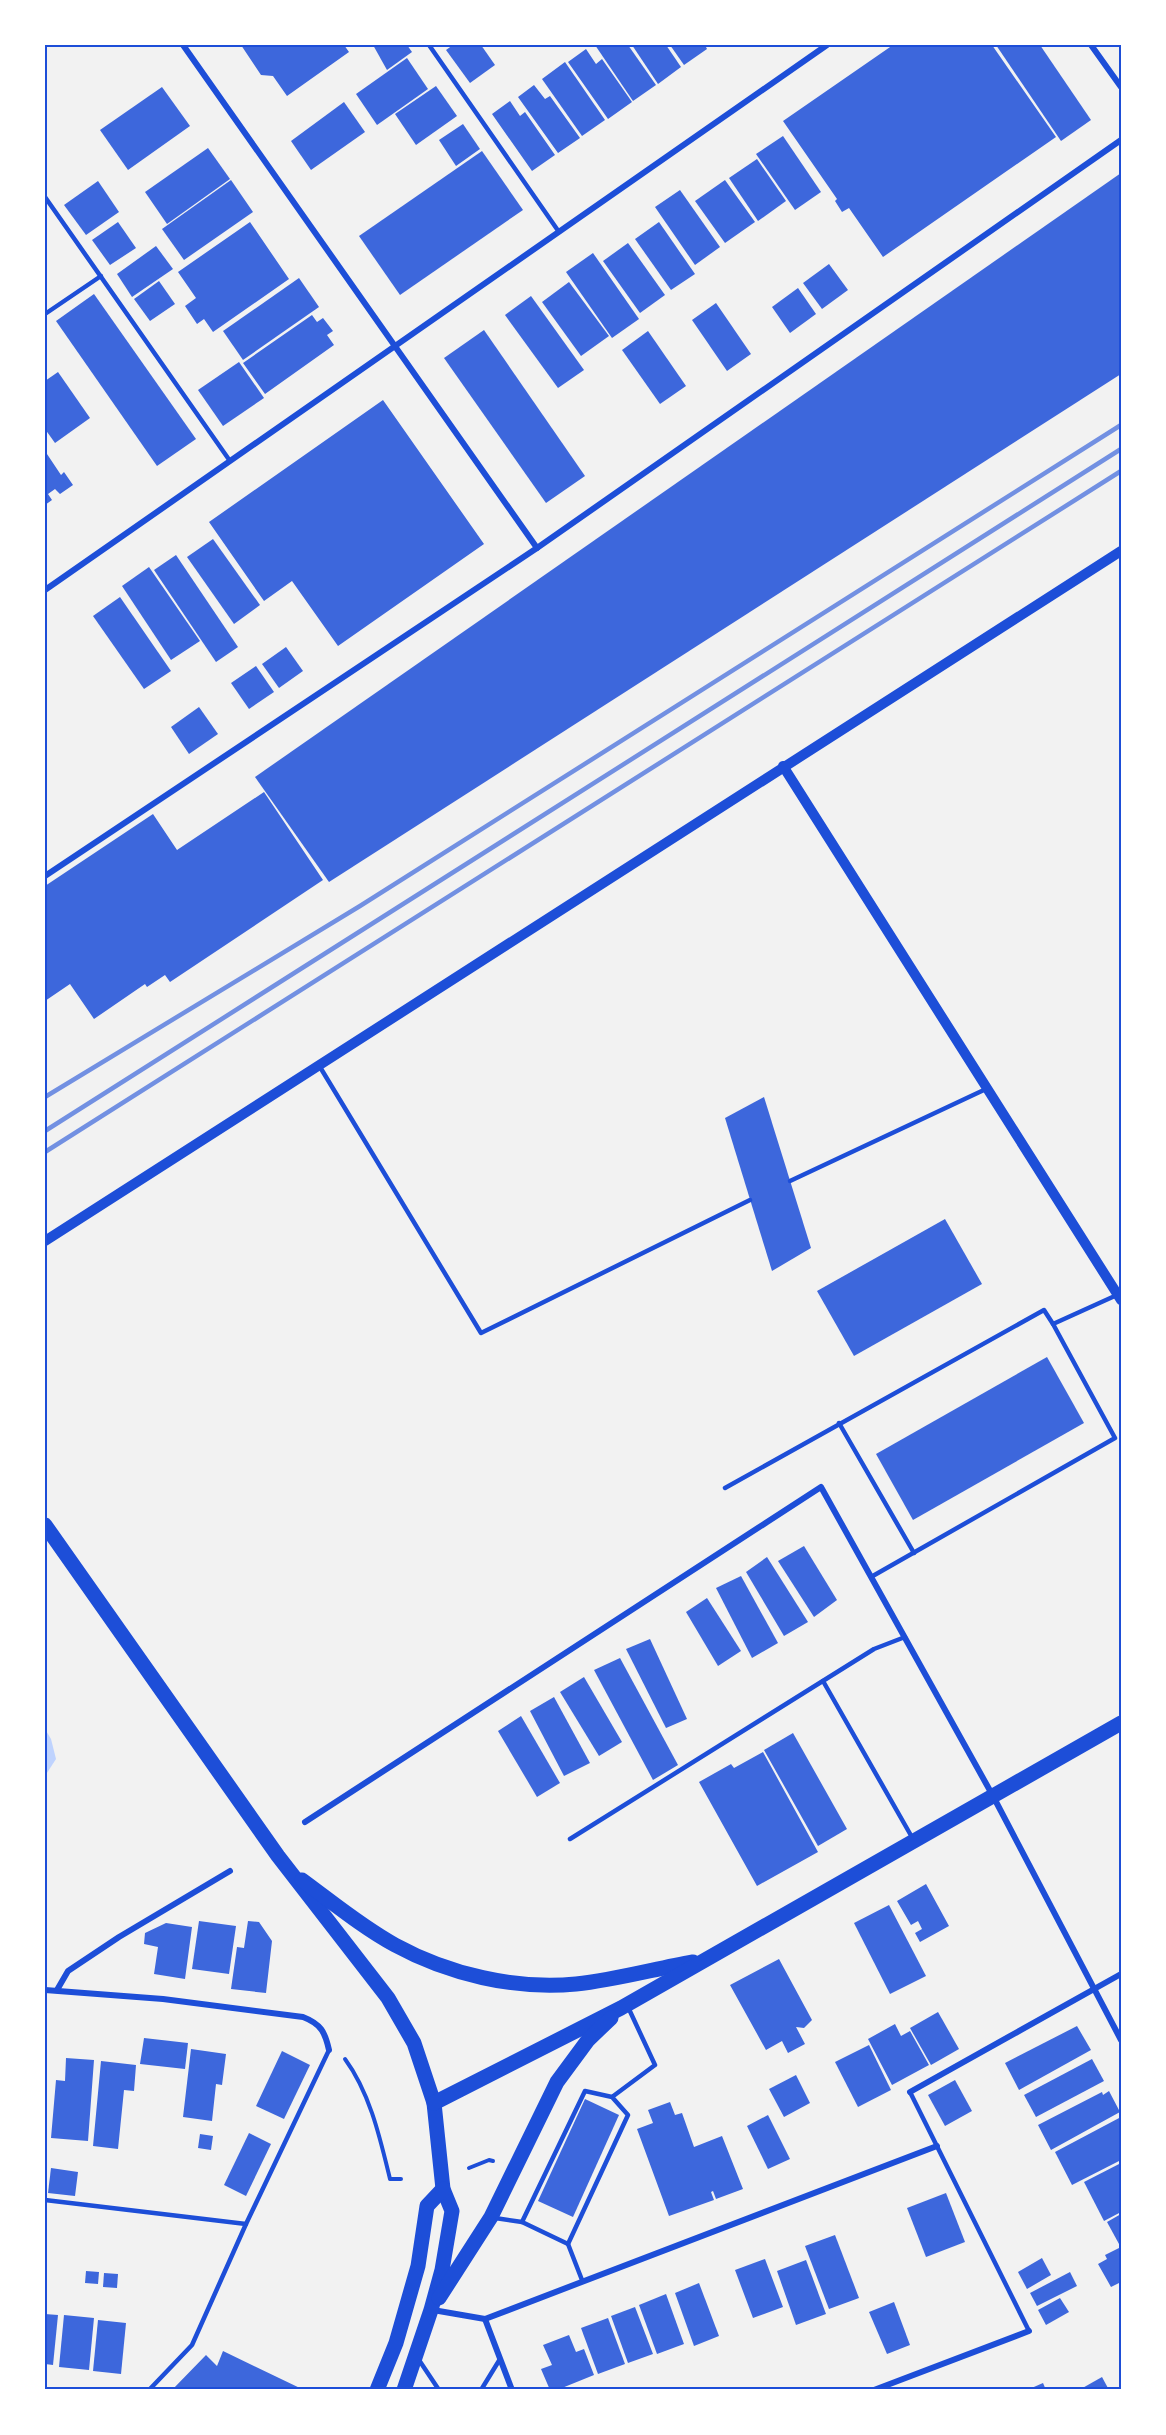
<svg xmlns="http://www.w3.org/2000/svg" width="1166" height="2435" font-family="Barlow,sans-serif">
  <rect width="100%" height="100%" fill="#f2f2f2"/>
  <polygon fill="#bfd3fe" points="45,1729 51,1739 56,1759 45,1776"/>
  <g fill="#3d67dc">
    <polygon points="241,45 344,45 349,52 287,96 273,76 261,75"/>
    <polygon points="373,45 407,45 412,52 387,70"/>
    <polygon points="453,45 481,45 495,65 470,83 446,50"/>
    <polygon points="595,45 628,45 656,85 633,101"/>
    <polygon points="632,45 666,45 681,67 658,84"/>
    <polygon points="670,45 705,45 707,49 684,65"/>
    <polygon points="893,45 992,45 1056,137 883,257 849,208 842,212 835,201 837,199 783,121"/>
    <polygon points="996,45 1040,45 1091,120 1061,141"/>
    <polygon points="586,49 596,64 602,59 632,102 608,119 568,62"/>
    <polygon points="407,58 428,89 377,125 356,94"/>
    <polygon points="565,62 605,120 582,136 542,79"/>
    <polygon points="534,85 545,99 550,96 580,138 558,153 518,97"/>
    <polygon points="436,86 457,116 416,145 395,114"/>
    <polygon points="162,87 190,126 128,170 100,130"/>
    <polygon points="510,101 520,116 525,112 555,155 532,171 492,114"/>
    <polygon points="344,102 365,132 311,170 291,141"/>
    <polygon points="463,124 480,149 456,166 439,140"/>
    <polygon points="783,136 821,192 795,210 756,154"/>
    <polygon points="208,148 230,179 167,224 145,192"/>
    <polygon points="482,151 523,210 400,295 359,236"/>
    <polygon points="757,159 786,201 758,221 729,178"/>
    <polygon points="1121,173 1121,374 329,882 255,777"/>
    <polygon points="231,180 253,212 184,260 162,229"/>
    <polygon points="725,180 755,222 725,243 695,201"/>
    <polygon points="98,181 119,212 86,235 64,205"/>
    <polygon points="680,190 720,247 695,265 655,207"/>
    <polygon points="118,222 136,248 110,265 92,240"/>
    <polygon points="250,222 289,279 213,332 204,319 197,324 185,306 196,298 178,272"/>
    <polygon points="659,222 695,274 671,290 635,239"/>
    <polygon points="628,243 665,295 640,313 603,261"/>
    <polygon points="156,246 173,269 132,297 117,274"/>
    <polygon points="593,253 639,319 612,338 566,272"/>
    <polygon points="829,264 848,290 822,309 803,283"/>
    <polygon points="299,278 319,307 243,360 223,331"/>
    <polygon points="159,281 175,304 150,321 134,299"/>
    <polygon points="569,282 609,336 581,356 542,302"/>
    <polygon points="798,288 816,314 790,333 772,307"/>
    <polygon points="94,294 196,439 157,466 56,321"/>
    <polygon points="531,296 584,370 558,388 505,315"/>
    <polygon points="716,303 751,354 727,371 692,320"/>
    <polygon points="312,315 317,322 323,318 333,331 327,335 334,345 265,394 243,363"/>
    <polygon points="484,330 585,476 546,503 444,358"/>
    <polygon points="648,331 686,386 660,404 622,350"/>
    <polygon points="239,362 264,398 223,426 198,390"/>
    <polygon points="58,372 90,418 55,443 45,429 45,381"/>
    <polygon points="383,400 484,544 338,646 292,581 264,601 209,522"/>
    <polygon points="45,451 61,475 64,472 73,485 60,494 55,489 48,494 52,500 45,505"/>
    <polygon points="213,539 260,605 234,624 187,557"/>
    <polygon points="176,555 238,647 216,662 154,570"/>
    <polygon points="149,567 200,641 171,660 122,586"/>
    <polygon points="120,597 171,671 144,689 93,616"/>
    <polygon points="286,647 303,671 279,688 262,664"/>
    <polygon points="256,666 274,692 249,709 231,683"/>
    <polygon points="199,707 218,734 189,754 171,727"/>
    <polygon points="264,792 323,880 170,982 165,975 147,987 145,984 94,1019 70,984 45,1001 45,886 153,814 177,850"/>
    <polygon points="764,1097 811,1248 772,1271 725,1118"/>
    <polygon points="945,1219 982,1284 854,1356 817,1291"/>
    <polygon points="1047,1357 1084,1423 913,1520 876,1454"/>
    <polygon points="804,1546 837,1600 814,1617 778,1561"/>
    <polygon points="767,1557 808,1622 784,1636 746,1572"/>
    <polygon points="741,1576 778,1643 752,1658 716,1588"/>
    <polygon points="707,1598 741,1651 718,1666 686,1612"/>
    <polygon points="650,1639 687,1719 666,1728 626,1649"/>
    <polygon points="620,1658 678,1765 653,1780 594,1670"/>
    <polygon points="584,1677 622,1742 599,1756 560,1692"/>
    <polygon points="554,1697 590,1763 564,1776 530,1711"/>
    <polygon points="521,1716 560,1783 537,1797 498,1731"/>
    <polygon points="793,1733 847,1829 818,1846 764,1750"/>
    <polygon points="763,1752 818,1852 757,1886 699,1782 731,1764 734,1768"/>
    <polygon points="926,1884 949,1926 920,1942 915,1933 922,1929 918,1921 911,1925 897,1901"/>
    <polygon points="889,1905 926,1976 890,1994 854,1923"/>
    <polygon points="199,1921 236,1926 229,1974 192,1969"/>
    <polygon points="248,1921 259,1922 272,1941 266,1993 231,1989 237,1947 244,1948"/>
    <polygon points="166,1923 192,1927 185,1979 154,1974 158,1947 144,1944 145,1933"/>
    <polygon points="779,1959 812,2020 804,2028 796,2027 805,2044 788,2053 782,2041 766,2050 730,1985"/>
    <polygon points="938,2012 959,2049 931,2065 910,2028"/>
    <polygon points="895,2024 901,2036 910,2031 929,2065 892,2085 868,2039"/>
    <polygon points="1077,2026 1091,2050 1019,2090 1005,2063"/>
    <polygon points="144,2038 188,2043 185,2069 140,2064"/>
    <polygon points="869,2045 891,2090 858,2107 835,2062"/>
    <polygon points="191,2049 226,2054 222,2085 216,2084 212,2121 183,2117"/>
    <polygon points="282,2051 310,2065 284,2119 256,2106"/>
    <polygon points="66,2058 94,2060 88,2141 51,2138 56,2080 65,2081"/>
    <polygon points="1092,2059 1104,2081 1036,2117 1024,2095"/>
    <polygon points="101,2061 136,2065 134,2091 124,2090 118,2149 93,2146"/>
    <polygon points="796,2075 810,2103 784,2117 769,2089"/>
    <polygon points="955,2080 972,2111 945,2126 928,2095"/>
    <polygon points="1109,2091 1120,2112 1051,2150 1038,2125 1102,2092 1103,2095"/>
    <polygon points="585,2099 619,2115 573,2217 538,2201"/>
    <polygon points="670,2102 675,2115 682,2113 694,2147 722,2136 743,2189 716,2199 713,2191 711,2192 714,2200 669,2216 637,2129 653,2123 648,2110"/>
    <polygon points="768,2115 790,2159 768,2169 747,2126"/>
    <polygon points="1121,2117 1121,2160 1072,2185 1055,2152"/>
    <polygon points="249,2133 271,2144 246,2196 224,2185"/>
    <polygon points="200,2134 213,2136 211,2150 198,2148"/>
    <polygon points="1121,2163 1121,2212 1104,2221 1084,2182"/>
    <polygon points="51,2168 78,2172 75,2196 48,2193"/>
    <polygon points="946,2193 965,2242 926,2257 907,2208"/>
    <polygon points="1121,2214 1121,2242 1119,2244 1107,2222"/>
    <polygon points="835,2235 859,2298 829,2309 805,2246"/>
    <polygon points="1121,2247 1121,2282 1111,2287 1098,2264 1107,2259 1105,2255"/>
    <polygon points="1042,2258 1051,2275 1027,2289 1018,2272"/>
    <polygon points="765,2259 783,2307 753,2318 735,2270"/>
    <polygon points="806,2260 826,2314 796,2325 777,2271"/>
    <polygon points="86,2271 99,2272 98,2284 85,2283"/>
    <polygon points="1070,2272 1077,2286 1037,2306 1030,2293"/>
    <polygon points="104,2273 118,2274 117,2288 103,2287"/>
    <polygon points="699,2283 719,2336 694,2346 675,2293"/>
    <polygon points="666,2294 684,2344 657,2354 639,2305"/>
    <polygon points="1060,2298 1069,2312 1046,2325 1038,2310"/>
    <polygon points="894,2302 910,2345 887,2354 869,2312"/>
    <polygon points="635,2307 653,2354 628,2363 611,2316"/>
    <polygon points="45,2314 58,2315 53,2365 45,2364"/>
    <polygon points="64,2315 94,2318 89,2370 59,2367"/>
    <polygon points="608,2318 625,2364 598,2374 581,2328"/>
    <polygon points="98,2320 126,2323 121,2374 93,2371"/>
    <polygon points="569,2335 576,2352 584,2349 594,2375 557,2390 550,2390 541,2369 552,2365 543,2345"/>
    <polygon points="223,2351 304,2390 172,2390 206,2355 217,2366"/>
    <polygon points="1102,2377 1109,2390 1079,2390"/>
    <polygon points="1043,2383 1046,2390 1027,2390"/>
  </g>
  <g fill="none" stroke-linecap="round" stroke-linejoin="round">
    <g stroke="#1d4ed8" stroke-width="4">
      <path d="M345,2059C370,2093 380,2138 390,2179H401"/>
      <polyline points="469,2168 489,2160 493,2161"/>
    </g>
    <g stroke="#1d4ed8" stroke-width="4.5">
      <polyline points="429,45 559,232"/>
      <polyline points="45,197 230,461"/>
      <polyline points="45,314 101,276"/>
      <polyline points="320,1067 481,1333 750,1200"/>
      <polyline points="790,1181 986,1089"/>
      <polyline points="839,1423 914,1553"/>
      <polyline points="725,1488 1044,1310 1053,1324 1117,1295"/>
      <polyline points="871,1577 1115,1438 1053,1324"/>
      <polyline points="823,1681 913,1839"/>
      <polyline points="570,1839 874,1649 905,1637"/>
      <polyline points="910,2092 1029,2331"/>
      <polyline points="612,2097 628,2115 568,2244 522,2222 585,2091 612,2097 655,2065 628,2007"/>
      <polyline points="45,2200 246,2224"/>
      <polyline points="495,2218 522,2222"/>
      <polyline points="568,2244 582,2280"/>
      <polyline points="419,2360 439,2390"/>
      <polyline points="149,2390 192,2345 246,2224 329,2050"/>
      <polyline points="481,2390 500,2359"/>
    </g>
    <g stroke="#1d4ed8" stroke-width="6">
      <polyline points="183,45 537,548"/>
      <polyline points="1091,45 1121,87"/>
      <polyline points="45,590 827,45"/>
      <polyline points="45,876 537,548 1121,140"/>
      <polyline points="305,1822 821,1487 993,1796 1121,2040"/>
      <path d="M45,1990L163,1999L303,2017C321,2024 325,2032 329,2050"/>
      <polyline points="57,1990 68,1971 119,1937 230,1871"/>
      <polyline points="910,2092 1121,1974"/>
      <polyline points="433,2310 485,2319"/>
      <polyline points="485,2319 937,2146"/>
      <polyline points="485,2319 512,2390"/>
      <polyline points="874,2390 1029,2331"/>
    </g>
    <g stroke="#1d4ed8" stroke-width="10">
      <polyline points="783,766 1121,1300"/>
      <polyline points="45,1241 1121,551"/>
    </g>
    <g stroke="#1d4ed8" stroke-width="15">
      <polyline points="45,1525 278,1856 388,1998 414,2043 434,2103 443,2189 452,2211 442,2270 431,2310 404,2390"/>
      <path d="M302,1880C332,1902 362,1927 395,1945C448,1974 515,1990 576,1984C615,1980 654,1969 693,1962"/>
      <polyline points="434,2103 621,2008 1121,1723"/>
      <polyline points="439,2298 491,2217 557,2082 588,2040 611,2018"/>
      <polyline points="377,2390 396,2343 418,2266 427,2206 443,2189"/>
    </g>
    <g stroke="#7290e2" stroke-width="4.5">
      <polyline points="45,1097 360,906 1121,425"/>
      <polyline points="45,1131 1121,449"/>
      <polyline points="45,1152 1121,471"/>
    </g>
  </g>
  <rect width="1166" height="2435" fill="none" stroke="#ffffff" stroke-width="93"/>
  <rect x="46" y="46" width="1074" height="2342" fill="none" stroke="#1d4ed8" stroke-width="2"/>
</svg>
